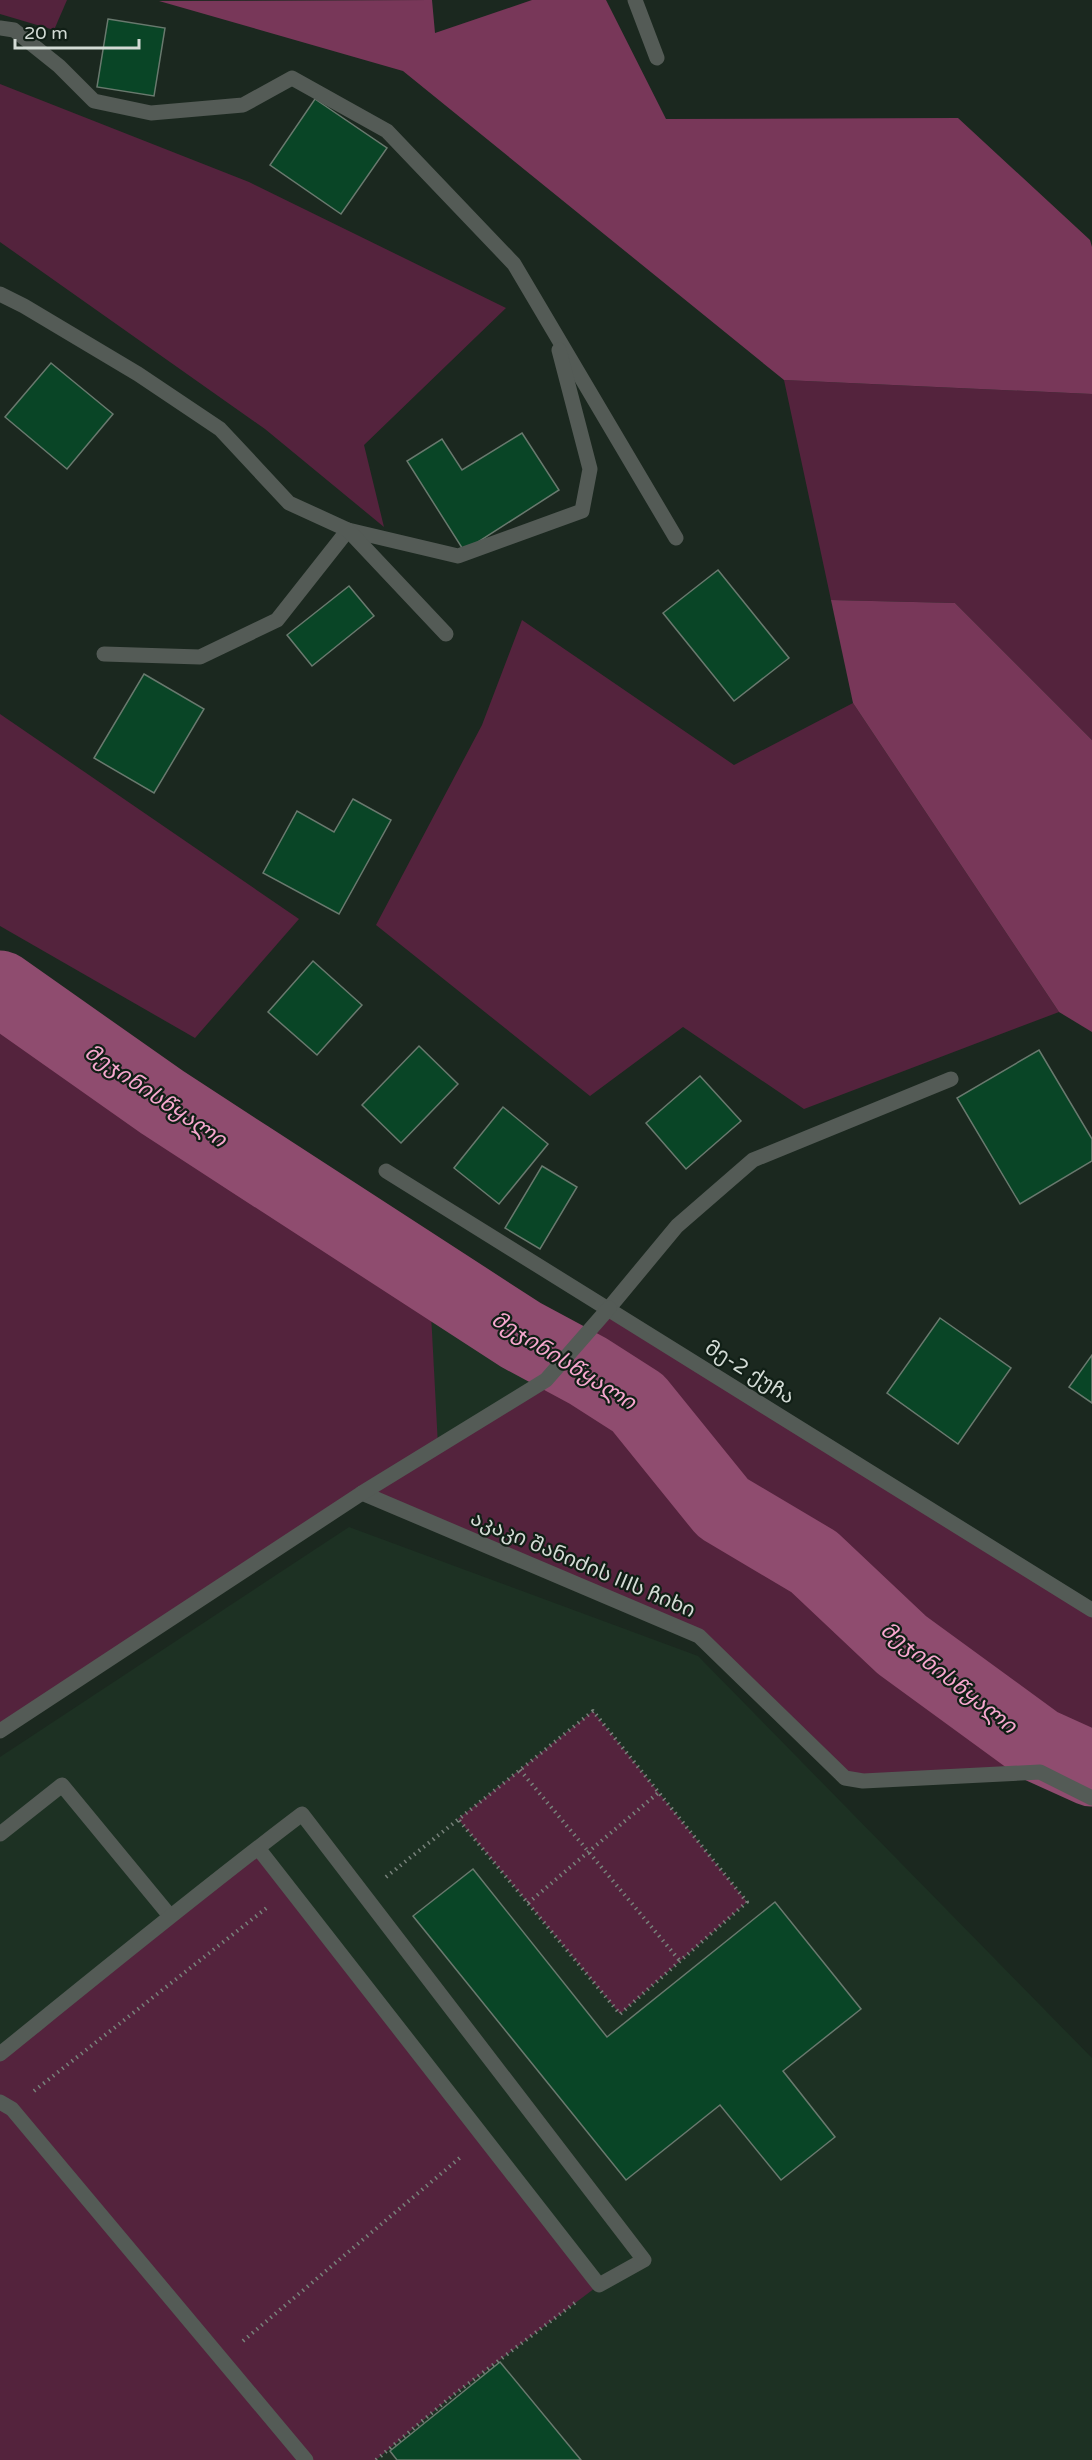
<svg xmlns="http://www.w3.org/2000/svg" width="1092" height="2460" font-family="'Varela Round','Noto Sans Georgian',sans-serif">
  <rect width="100%" height="100%" fill="#1b281f"/>
  <g fill="#1d3123">
    <polygon points="429,1275 521,1335 546,1380 437,1447"/>
    <polygon points="349,1527 698,1656 1092,2058 1092,2460 0,2460 0,1757"/>
  </g>
  <g fill="#54233d">
    <polygon points="0,0 67,0 54,30 0,14"/>
    <polygon points="0,84 249,182 506,308 364,445 384,527 265,429 0,242"/>
    <polygon points="784,380 1092,394 1092,740 955,603 831,600"/>
    <polygon points="522,620 734,765 853,703 1059,1012 804,1109 683,1027 590,1096 376,925 482,725"/>
    <polygon points="0,714 299,919 195,1038 0,926"/>
    <polygon points="0,988 162,1102 429,1275 438,1446 546,1380 609,1308 1092,1610 1092,1798 1050,1776 854,1781 699,1636 362,1493 0,1731"/>
    <polygon points="593,1711 747,1902 620,2014 458,1819"/>
    <polygon points="258,1848 599,2285 452,2396 376,2460 0,2460 0,2054"/>
  </g>
  <g fill="#783759">
    <polygon points="432,0 435,33 532,0 606,0 666,119 958,118 1090,240 1092,247 1092,394 784,380 403,71 159,1"/>
    <polygon points="831,600 955,603 1092,740 1092,1032 1059,1012 853,703"/>
  </g>
  <g fill="none" stroke-linecap="round" stroke-linejoin="round">
    <polyline stroke="#8f4c6f" stroke-width="75" points="0,988 162,1102 248,1158 521,1335 588,1371 638,1403 723,1508 814,1562 902,1645 1039,1745 1092,1769"/>
  </g>
  <g fill="#094526" stroke="#69796e" stroke-width="1.5">
    <polygon points="108,19 165,28 154,96 97,87"/>
    <polygon points="315,99 387,148 341,214 270,165"/>
    <polygon points="51,363 113,414 67,469 5,417"/>
    <polygon points="522,433 559,490 464,551 407,461 442,439 462,470"/>
    <polygon points="718,570 789,658 734,701 663,613"/>
    <polygon points="349,586 374,616 312,666 287,635"/>
    <polygon points="144,674 204,709 154,793 94,758"/>
    <polygon points="353,799 391,820 339,914 263,873 297,811 334,832"/>
    <polygon points="313,961 362,1005 317,1055 268,1012"/>
    <polygon points="419,1046 458,1084 401,1143 362,1105"/>
    <polygon points="1039,1050 1092,1139 1092,1161 1020,1204 957,1098"/>
    <polygon points="700,1076 741,1121 686,1169 646,1123"/>
    <polygon points="503,1107 548,1144 499,1204 454,1168"/>
    <polygon points="542,1166 577,1187 540,1249 505,1228"/>
    <polygon points="940,1318 1011,1368 958,1444 887,1393"/>
    <polygon points="1092,1355 1092,1403 1069,1387"/>
    <polygon points="473,1869 607,2037 775,1902 861,2009 783,2071 835,2137 781,2180 720,2105 626,2180 413,1916"/>
    <polygon points="500,2362 581,2460 397,2460 390,2451"/>
  </g>
  <g fill="none" stroke-linecap="round" stroke-linejoin="round">
    <g stroke="#78827b" stroke-width="4" stroke-dasharray="1.5 4.5" stroke-linecap="butt">
      <polyline points="520,1770 680,1961"/>
      <path d="M386,1877C455,1822 524,1767 593,1711L747,1902L620,2014L458,1819"/>
      <polyline points="528,1903 658,1793"/>
      <polyline points="34,2091 269,1906"/>
      <polyline points="243,2341 462,2156"/>
      <polyline points="376,2460 452,2396 576,2302"/>
    </g>
    <g stroke="#545b56" stroke-width="15">
      <polyline points="635,0 657,58"/>
      <polyline points="0,28 14,30 59,66 94,101 151,113 243,105 292,78 387,131 514,264 676,538"/>
      <polyline points="104,654 200,657 277,620 348,530 458,556 582,511 590,469 559,350"/>
      <polyline points="609,1308 677,1226 753,1160 951,1079"/>
      <polyline points="0,1834 62,1785 170,1916"/>
      <path d="M0,2054C100,1973 199,1892 302,1814L644,2260L599,2285L258,1848"/>
      <polyline points="0,2102 12,2109 306,2460"/>
    </g>
    <g stroke="#545b56" stroke-width="15">
      <polyline points="0,294 24,306 138,374 220,429 289,503 348,530 446,634"/>
      <polyline points="386,1171 1092,1610"/>
      <polyline points="362,1493 699,1636 845,1778 863,1781 1040,1772 1092,1798"/>
      <polyline points="0,1731 362,1493 546,1380 609,1308"/>
    </g>
  </g>
  <g text-anchor="middle" stroke-width="4.5" stroke-linejoin="round" paint-order="stroke">
    <g font-size="21" fill="#d3dbd5" stroke="#111f16">
      <text transform="translate(750 1372) rotate(32)" y="7">მე-2 ქუჩა</text>
      <text transform="translate(583 1564) rotate(23)" y="7">აკაკი შანიძის IIIს ჩიხი</text>
    </g>
    <g font-size="22" font-style="italic" fill="#f7a8cf" stroke="#111f16">
      <text transform="translate(156 1095) rotate(34)" y="8">მეჯინისწყალი</text>
      <text transform="translate(564 1360) rotate(32)" y="8">მეჯინისწყალი</text>
      <text transform="translate(949 1677) rotate(38)" y="8">მეჯინისწყალი</text>
    </g>
  </g>
  <path d="M15 39v9h124v-9" fill="none" stroke="#d3dbd5" stroke-width="3"/>
  <text x="24" y="39" font-size="18" fill="#d3dbd5" stroke="#111f16" stroke-width="4.5" paint-order="stroke">20 m</text>
</svg>
